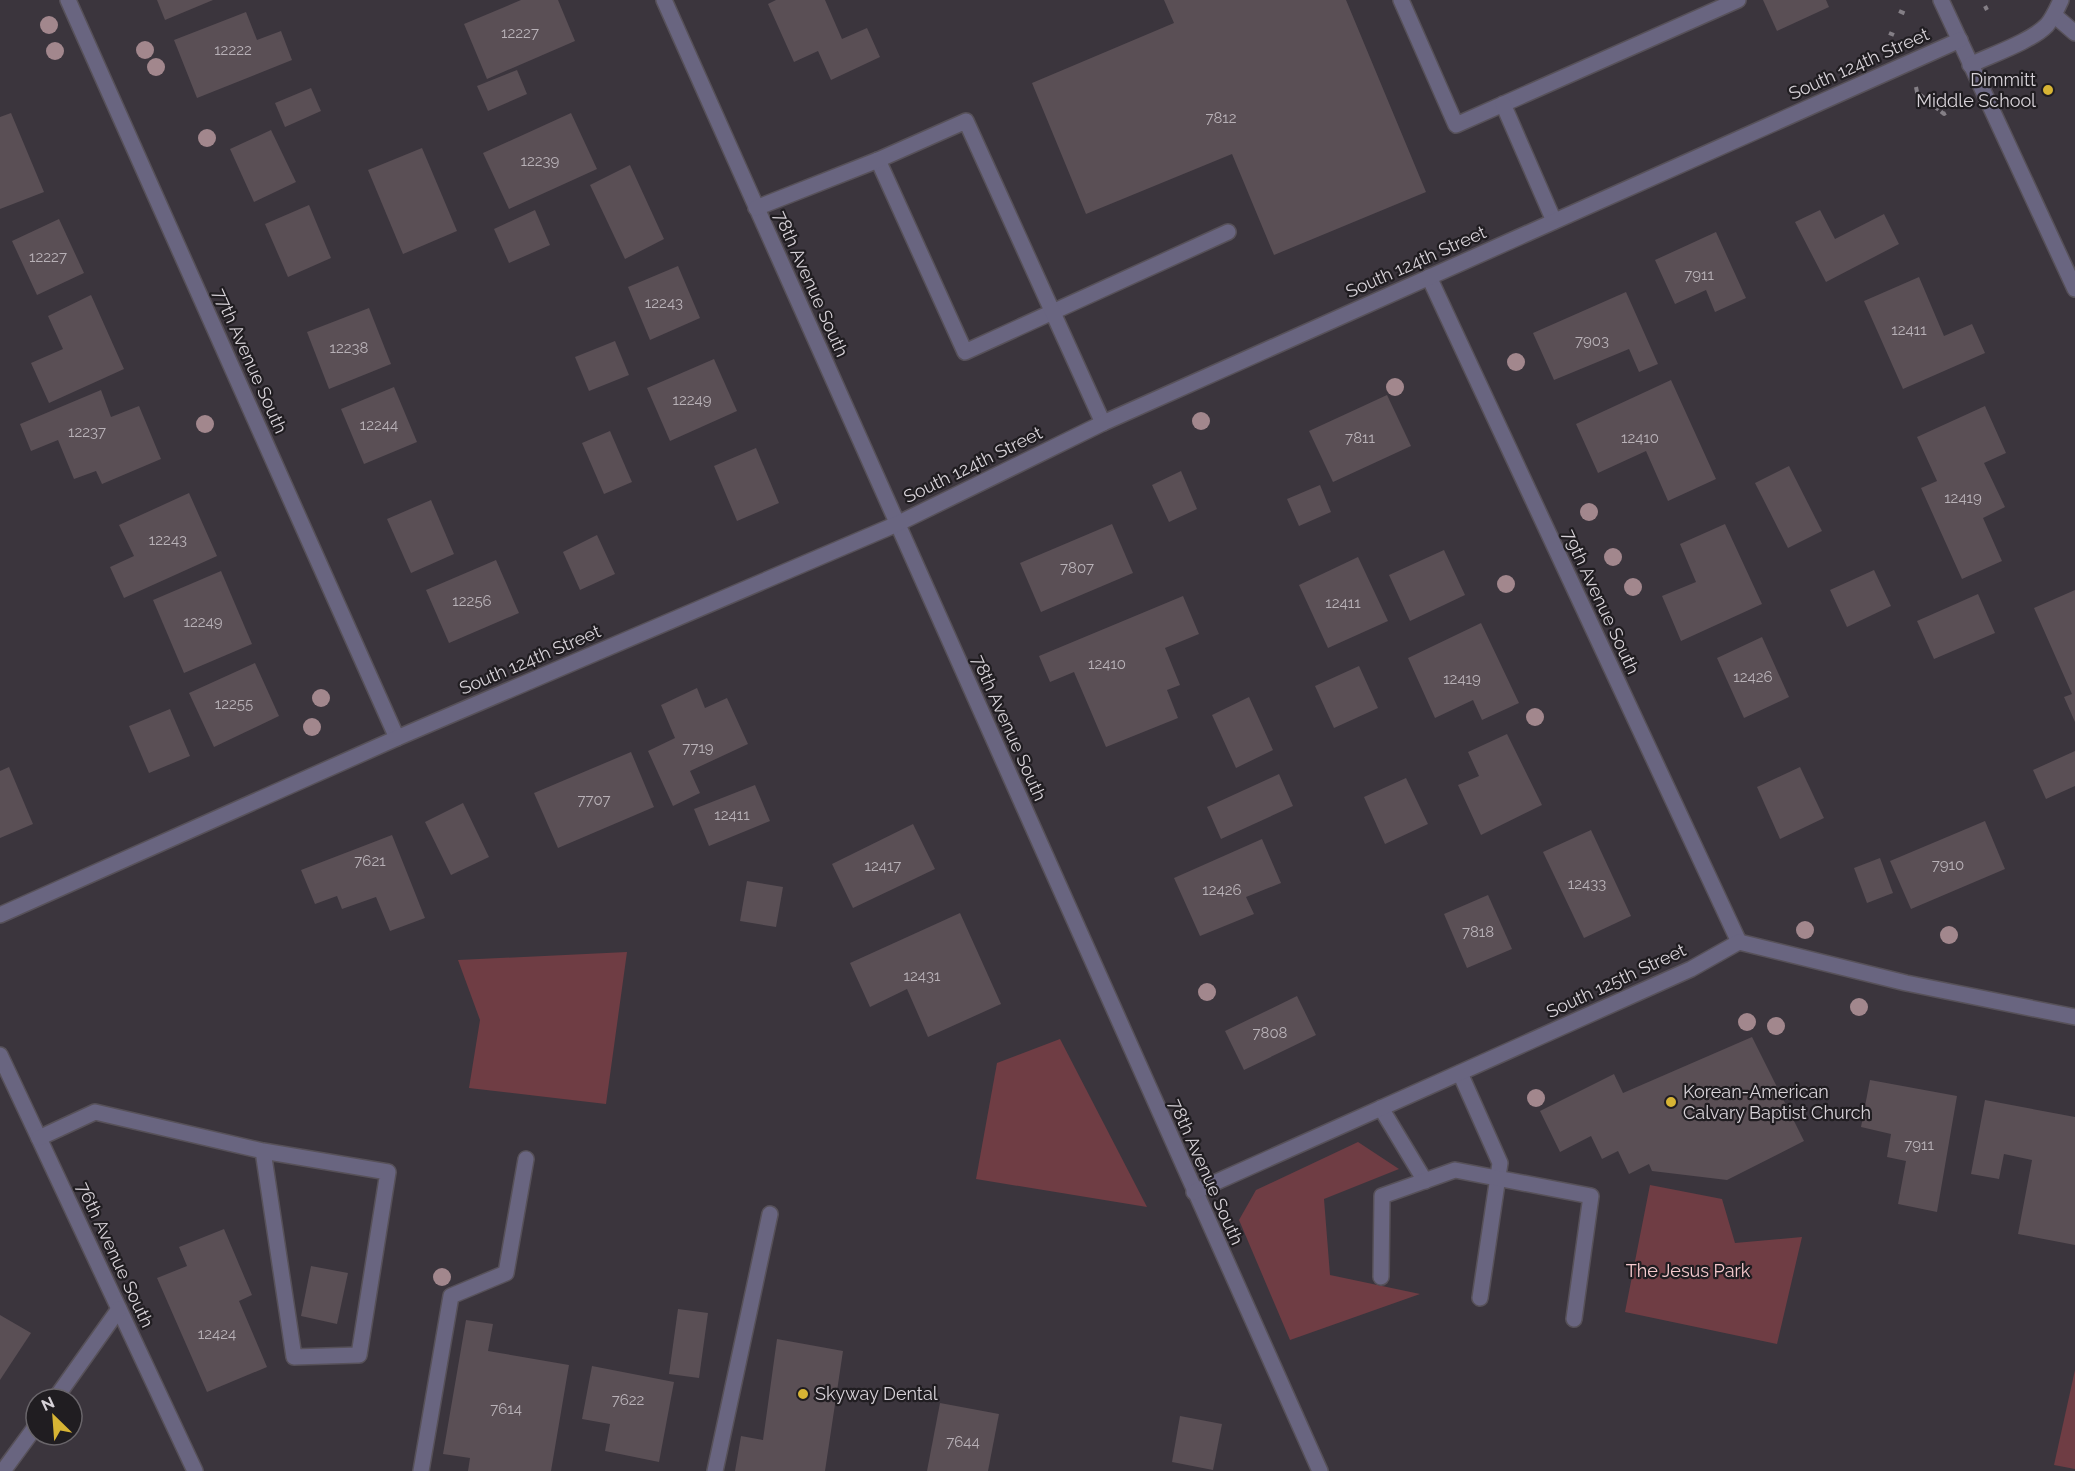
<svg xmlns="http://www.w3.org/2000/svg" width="2075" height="1471" font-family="Raleway,sans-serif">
  <rect width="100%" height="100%" fill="#3b353d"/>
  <g fill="#6f3d44">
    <polygon points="627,952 606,1104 469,1088 480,1020 458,960"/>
    <polygon points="1060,1039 1147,1207 976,1179 997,1063"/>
    <polygon points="1358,1142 1399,1169 1324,1199 1330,1275 1420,1294 1290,1340 1239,1220 1256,1190"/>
    <polygon points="1650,1185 1722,1199 1735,1243 1802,1237 1777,1344 1625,1312"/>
    <polygon points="2075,1370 2075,1469 2054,1465"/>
  </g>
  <g fill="#5a4f55">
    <polygon points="157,0 213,0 165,20"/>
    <polygon points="521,0 558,0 575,41 487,79 464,24"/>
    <polygon points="776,0 825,0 842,39 867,28 880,57 831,80 818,51 794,62 768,4"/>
    <polygon points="1164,0 1346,0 1426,192 1274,255 1232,154 1086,214 1032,83 1174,23"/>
    <polygon points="1763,0 1826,0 1829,7 1777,31"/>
    <polygon points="246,12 257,40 281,31 292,60 197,98 174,40"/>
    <polygon points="517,70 527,94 488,111 477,86"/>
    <polygon points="311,88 321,111 285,127 275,103"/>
    <polygon points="11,113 44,192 0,209 0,117"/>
    <polygon points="571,113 597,169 509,209 483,153"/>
    <polygon points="271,130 296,182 254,202 230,149"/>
    <polygon points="422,148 457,231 403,254 368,170"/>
    <polygon points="630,165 664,239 625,259 590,185"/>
    <polygon points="309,205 331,258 288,277 265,224"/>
    <polygon points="535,210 550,245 509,263 494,229"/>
    <polygon points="1820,210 1835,239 1884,214 1899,244 1826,282 1795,222"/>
    <polygon points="59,219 84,273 37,295 12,241"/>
    <polygon points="1716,232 1746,298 1715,312 1706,290 1675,304 1655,260"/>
    <polygon points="678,266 700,318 650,340 628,287"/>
    <polygon points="1919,277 1944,336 1972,324 1985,353 1903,389 1864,301"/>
    <polygon points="1626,292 1658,364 1639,372 1629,349 1554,380 1533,333"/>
    <polygon points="91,295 124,369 49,403 31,363 63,349 48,316"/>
    <polygon points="369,308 391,364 329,389 307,332"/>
    <polygon points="615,341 629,375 589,391 575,357"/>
    <polygon points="714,359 737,411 670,441 647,388"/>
    <polygon points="1671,380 1716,479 1668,501 1646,451 1598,473 1576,424"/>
    <polygon points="394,387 417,442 364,464 341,409"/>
    <polygon points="101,390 111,417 139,406 161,459 102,484 96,471 74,479 58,440 31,451 20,424"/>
    <polygon points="1387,395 1411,446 1333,482 1309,431"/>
    <polygon points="1985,406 2006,453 1984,463 2005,507 1983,518 2002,561 1962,579 1921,488 1937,481 1917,437"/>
    <polygon points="610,431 632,482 604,494 582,443"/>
    <polygon points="756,448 779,503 737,521 714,466"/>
    <polygon points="1789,466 1822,531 1788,548 1755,483"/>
    <polygon points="1181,471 1197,509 1169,522 1152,485"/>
    <polygon points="1320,485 1331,512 1299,526 1287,499"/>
    <polygon points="189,493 217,556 124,598 110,567 134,556 119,525"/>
    <polygon points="431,500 454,554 411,573 387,519"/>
    <polygon points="1112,524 1133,573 1041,612 1020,563"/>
    <polygon points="1725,524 1762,604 1681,641 1662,596 1696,582 1680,544"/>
    <polygon points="597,535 615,574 580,590 563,552"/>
    <polygon points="1444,550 1465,595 1410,621 1389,575"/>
    <polygon points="1358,557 1388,621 1328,648 1299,585"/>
    <polygon points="496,560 519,613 449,643 426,590"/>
    <polygon points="1874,570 1891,606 1847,627 1830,590"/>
    <polygon points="221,571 252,644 184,673 153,600"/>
    <polygon points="2075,590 2075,722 2064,697 2072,694 2034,608"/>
    <polygon points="1978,594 1995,633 1934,659 1917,621"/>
    <polygon points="1183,596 1199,634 1165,648 1180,685 1167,690 1178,718 1106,747 1074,672 1050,682 1039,656"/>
    <polygon points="1481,623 1519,703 1482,720 1473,700 1435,718 1408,658"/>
    <polygon points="1762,637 1789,697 1744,718 1717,658"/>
    <polygon points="255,663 279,716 214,747 189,693"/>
    <polygon points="1359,666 1378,708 1334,728 1315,686"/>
    <polygon points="697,688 705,708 727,698 748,744 690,771 700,793 673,806 648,751 675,738 661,705"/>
    <polygon points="1249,697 1273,750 1236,768 1212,715"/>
    <polygon points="170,709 190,756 149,773 129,726"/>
    <polygon points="1507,734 1542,805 1481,835 1458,785 1479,776 1468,752"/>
    <polygon points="2075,751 2075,786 2046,799 2033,770"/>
    <polygon points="631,752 654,807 558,848 534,793"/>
    <polygon points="9,767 33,824 0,838 0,771"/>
    <polygon points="1800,767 1824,818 1780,839 1757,787"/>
    <polygon points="1279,774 1293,806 1221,839 1207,807"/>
    <polygon points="1406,778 1428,824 1385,844 1364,797"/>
    <polygon points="755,785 770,821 709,846 694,809"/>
    <polygon points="463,803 489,857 451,875 425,822"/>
    <polygon points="1985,821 2005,869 1911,909 1890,861"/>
    <polygon points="913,824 935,869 853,908 832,864"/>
    <polygon points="1591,830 1631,916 1584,938 1543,852"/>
    <polygon points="392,835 425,918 390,931 376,897 342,909 337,896 315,904 301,870"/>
    <polygon points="1262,839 1281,883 1246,897 1254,914 1200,936 1174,878"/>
    <polygon points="1880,858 1893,893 1867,903 1854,868"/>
    <polygon points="747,881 783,887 776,927 740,921"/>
    <polygon points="1488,895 1512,949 1467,968 1444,914"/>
    <polygon points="960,913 1001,1004 928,1037 907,989 870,1007 850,963"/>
    <polygon points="1297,996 1316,1035 1244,1070 1225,1031"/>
    <polygon points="1752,1037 1804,1141 1727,1180 1652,1171 1649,1164 1629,1174 1618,1151 1602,1159 1591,1136 1560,1152 1540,1111 1614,1074 1623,1093"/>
    <polygon points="1870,1080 1957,1096 1937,1212 1898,1204 1906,1161 1887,1157 1891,1134 1861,1127"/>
    <polygon points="1985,1100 2075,1117 2075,1245 2018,1234 2032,1160 2004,1154 1999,1179 1971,1174"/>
    <polygon points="224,1229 252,1295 239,1301 267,1367 207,1392 157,1278 187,1266 179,1247"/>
    <polygon points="311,1266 348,1273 337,1324 301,1316"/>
    <polygon points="678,1309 708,1313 699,1378 669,1374"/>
    <polygon points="0,1315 31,1333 0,1380"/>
    <polygon points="466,1320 493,1324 488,1351 569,1365 551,1471 468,1471 470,1458 443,1454"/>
    <polygon points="777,1339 843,1351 825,1471 735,1471 741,1436 763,1440"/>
    <polygon points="592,1366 674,1382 659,1462 605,1451 610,1424 582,1419"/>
    <polygon points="940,1403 999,1414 988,1471 927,1471"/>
    <polygon points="1180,1416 1222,1424 1213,1470 1172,1462"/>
  </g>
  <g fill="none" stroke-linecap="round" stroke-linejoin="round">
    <defs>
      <g id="minor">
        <polyline points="68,0 397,738"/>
        <polyline points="664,0 1320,1471"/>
        <polyline points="1401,0 1456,125 1738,0"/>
        <polyline points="1941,0 2075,289"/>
        <polyline points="2054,15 2075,33"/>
        <path d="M1970,65C1991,55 2032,41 2047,25C2053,18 2057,9 2061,0"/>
        <polyline points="1503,104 1554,221"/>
        <polyline points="878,160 965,352 1228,232"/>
        <polyline points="756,208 878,160 966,121 1103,423"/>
        <polyline points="1429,277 1739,942"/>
        <polyline points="0,915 397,738 897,524 1103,423 1960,40"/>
        <polyline points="0,1055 195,1471"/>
        <polyline points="1460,1073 1500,1163 1480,1298"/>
        <polyline points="1381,1108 1425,1181"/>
        <polyline points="39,1138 95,1112 263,1151 388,1172 359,1355 294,1357 263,1151"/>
        <polyline points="1194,1192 1691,969 1739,942 1906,983 2075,1017"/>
        <polyline points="1381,1277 1382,1196 1455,1170 1591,1196 1574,1319"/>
        <polyline points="55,1399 119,1309"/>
        <polyline points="3,1471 36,1426"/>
        <polyline points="421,1471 451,1296 506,1273 526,1159"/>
        <polyline points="715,1471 770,1214"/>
      </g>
    </defs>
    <use href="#minor" stroke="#575159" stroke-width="18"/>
    <g stroke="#847f86" stroke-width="4" stroke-dasharray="6 3" stroke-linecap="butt">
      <polyline points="1985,6 1987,10"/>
      <polyline points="1899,11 1906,14"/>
      <polyline points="1889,33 1894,35"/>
      <polyline points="1916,87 1917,92 1944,114 1948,112"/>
    </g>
    <use href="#minor" stroke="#696580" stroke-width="15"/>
  </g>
  <g fill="#a2878d">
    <circle cx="49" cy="25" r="9"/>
    <circle cx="145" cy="50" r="9"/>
    <circle cx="55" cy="51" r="9"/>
    <circle cx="156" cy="67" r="9"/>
    <circle cx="207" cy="138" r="9"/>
    <circle cx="1516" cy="362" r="9"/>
    <circle cx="1395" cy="387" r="9"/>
    <circle cx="1201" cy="421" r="9"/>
    <circle cx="205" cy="424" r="9"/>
    <circle cx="1589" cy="512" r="9"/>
    <circle cx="1613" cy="557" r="9"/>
    <circle cx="1506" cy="584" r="9"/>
    <circle cx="1633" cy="587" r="9"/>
    <circle cx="321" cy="698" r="9"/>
    <circle cx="1535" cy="717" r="9"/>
    <circle cx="312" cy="727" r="9"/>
    <circle cx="1805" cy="930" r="9"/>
    <circle cx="1949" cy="935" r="9"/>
    <circle cx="1207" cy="992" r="9"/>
    <circle cx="1859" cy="1007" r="9"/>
    <circle cx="1747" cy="1022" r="9"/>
    <circle cx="1776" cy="1026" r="9"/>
    <circle cx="1536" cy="1098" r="9"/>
    <circle cx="442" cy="1277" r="9"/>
  </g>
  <g fill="#d7b434" stroke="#201d21" stroke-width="2">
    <circle cx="2048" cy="90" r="6"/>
    <circle cx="1671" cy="1102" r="6"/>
    <circle cx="803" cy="1394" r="6"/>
  </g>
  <g text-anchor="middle" stroke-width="4.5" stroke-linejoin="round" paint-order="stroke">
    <g font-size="15" fill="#b8b1b7">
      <text x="520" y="38">12227</text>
      <text x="233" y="55">12222</text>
      <text x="1221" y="123">7812</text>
      <text x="540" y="166">12239</text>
      <text x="48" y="262">12227</text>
      <text x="1699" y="280">7911</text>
      <text x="664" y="308">12243</text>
      <text x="1909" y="335">12411</text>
      <text x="1592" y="346">7903</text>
      <text x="349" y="353">12238</text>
      <text x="692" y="405">12249</text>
      <text x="379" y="430">12244</text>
      <text x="87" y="437">12237</text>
      <text x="1360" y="443">7811</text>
      <text x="1640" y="443">12410</text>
      <text x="1963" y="503">12419</text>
      <text x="168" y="545">12243</text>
      <text x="1077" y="573">7807</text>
      <text x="472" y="606">12256</text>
      <text x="1343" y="608">12411</text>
      <text x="203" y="627">12249</text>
      <text x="1107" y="669">12410</text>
      <text x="1753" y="682">12426</text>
      <text x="1462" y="684">12419</text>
      <text x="234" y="709">12255</text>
      <text x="698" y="753">7719</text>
      <text x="594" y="805">7707</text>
      <text x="732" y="820">12411</text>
      <text x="370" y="866">7621</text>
      <text x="1948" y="870">7910</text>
      <text x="883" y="871">12417</text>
      <text x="1587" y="889">12433</text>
      <text x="1222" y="895">12426</text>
      <text x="1478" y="937">7818</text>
      <text x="922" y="981">12431</text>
      <text x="1270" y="1038">7808</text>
      <text x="1919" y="1150">7911</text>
      <text x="217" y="1339">12424</text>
      <text x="628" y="1405">7622</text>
      <text x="506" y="1414">7614</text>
      <text x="963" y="1447">7644</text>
    </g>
    <g font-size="18" fill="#d7d2d8" stroke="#201d21">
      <text transform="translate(1859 64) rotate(-24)" y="6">South 124th Street</text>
      <text transform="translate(1416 262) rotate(-24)" y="6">South 124th Street</text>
      <text transform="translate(811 284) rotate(66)" y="6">78th Avenue South</text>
      <text transform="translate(250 361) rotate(66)" y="6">77th Avenue South</text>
      <text transform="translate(973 465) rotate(-26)" y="6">South 124th Street</text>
      <text transform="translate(1601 602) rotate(65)" y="6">79th Avenue South</text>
      <text transform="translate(530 660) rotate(-23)" y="6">South 124th Street</text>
      <text transform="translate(1009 728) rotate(66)" y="6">78th Avenue South</text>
      <text transform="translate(1616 981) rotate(-25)" y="6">South 125th Street</text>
      <text transform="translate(1206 1172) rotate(66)" y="6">78th Avenue South</text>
      <text transform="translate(115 1255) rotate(65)" y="6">76th Avenue South</text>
    </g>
    <g font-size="18" fill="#d7d2d8" stroke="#201d21" text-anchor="start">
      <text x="2036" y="86" text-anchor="end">Dimmitt<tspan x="2036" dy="21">Middle School</tspan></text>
      <text x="1683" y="1098">Korean-American<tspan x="1683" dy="21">Calvary Baptist Church</tspan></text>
      <text x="815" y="1400">Skyway Dental</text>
    </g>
    <g font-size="18" fill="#f6cace" stroke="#201d21">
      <text x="1688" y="1277">The Jesus Park</text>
    </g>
  </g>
  <g transform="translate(54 1417) rotate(335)"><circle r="28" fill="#201d21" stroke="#69656a" stroke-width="1.5"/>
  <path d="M0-4.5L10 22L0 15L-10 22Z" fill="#d7b434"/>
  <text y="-9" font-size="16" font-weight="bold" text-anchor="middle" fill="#d7d2d8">N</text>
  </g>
</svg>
